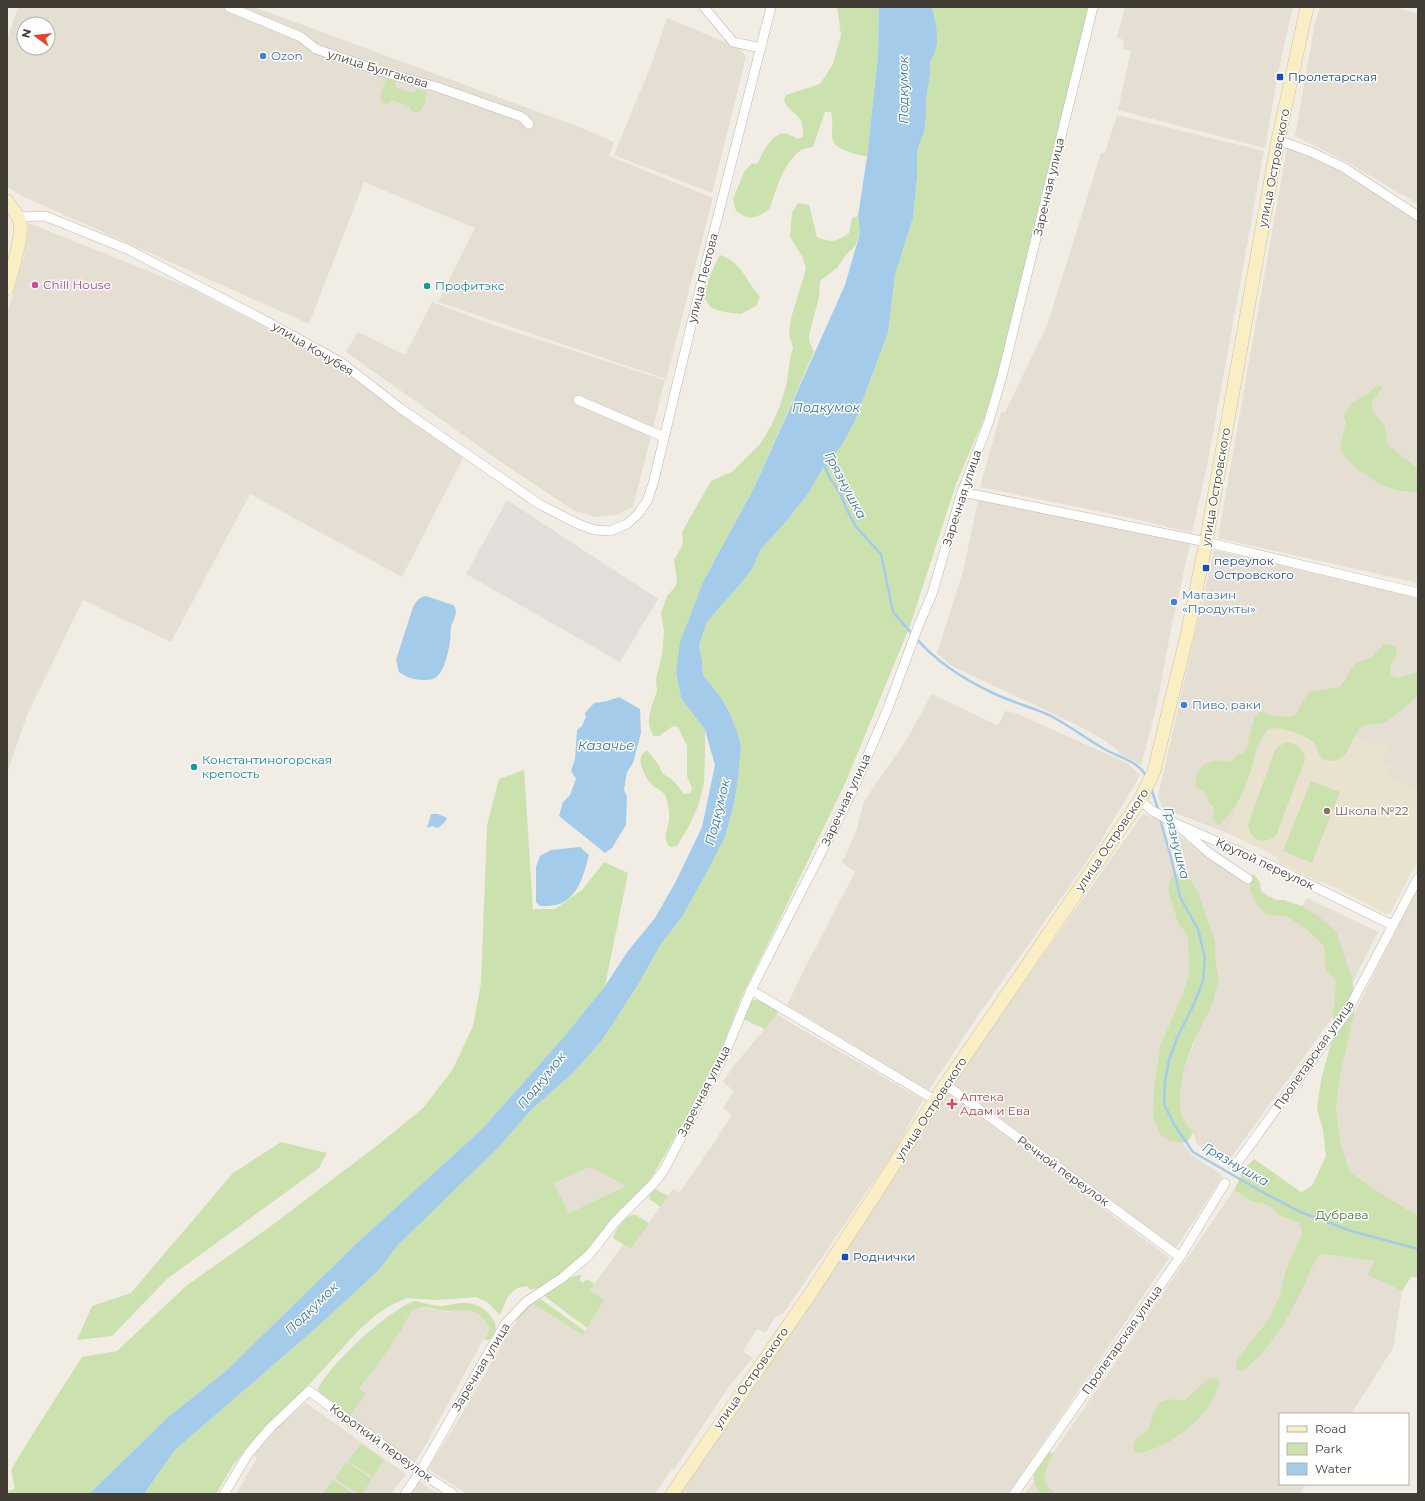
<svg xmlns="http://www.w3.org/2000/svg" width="1425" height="1501" font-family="Montserrat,sans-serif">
  <rect width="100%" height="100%" fill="#f1ede4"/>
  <g fill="#e4dfd2" fill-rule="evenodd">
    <path d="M18,7H254L582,128L614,142L609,156L713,198L666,379L438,302L475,228L364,182L309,324L22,196L7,187V39ZM24,24H48V48H24Z"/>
    <polygon points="1125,7 1293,7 1279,68 1265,148 1118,110 1131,51 1123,49 1124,40 1117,38"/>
    <polygon points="1320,7 1395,7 1418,14 1418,204 1347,162 1295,136 1315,23"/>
    <polygon points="667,18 739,48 746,57 712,193 614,155 652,63"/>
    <polygon points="1117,115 1264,151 1207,466 1192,533 1131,518 980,487 1001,412 1005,412 1047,326 1101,153 1105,153"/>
    <polygon points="1287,147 1323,161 1418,220 1418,583 1218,538"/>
    <polygon points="29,223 188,287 328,360 464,456 402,577 250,494 171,642 83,600 28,713 7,773 7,314 24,257"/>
    <polygon points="432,302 493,325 665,380 633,507 617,515 596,517 573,510 501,462 346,352 358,332 405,355"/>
    <polygon points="978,500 1190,544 1171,629 1156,709 1141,765 1118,753 1118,751 1104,740 1079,726 950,665 937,653 963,572"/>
    <polygon points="1214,550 1418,597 1418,790 1388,777 1382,760 1386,747 1270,723 1227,833 1162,808 1158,796"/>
    <polygon points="932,694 998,726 1005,711 1016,713 1129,764 1140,776 1098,845 1062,897 977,1017 929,1090 787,1005 804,970 855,872 842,862 856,832 864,801 905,742"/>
    <polygon points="1143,814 1159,820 1175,874 1171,878 1178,923 1188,936 1189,974 1184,990 1160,1046 1154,1087 1153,1117 1170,1141 1182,1142 1191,1154 1223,1176 1176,1248 951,1085"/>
    <polygon points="1169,828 1216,862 1276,900 1302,906 1307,898 1378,932 1340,1007 1227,1163 1197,1144 1193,1133 1183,1118 1181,1112 1180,1095 1183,1072 1219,978 1216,966 1215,941 1199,894 1190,879 1180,873"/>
    <polygon points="1418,886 1418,1216 1385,1196 1350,1172 1341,1145 1336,1109 1340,1077 1354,1014"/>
    <polygon points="777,1014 791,1023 923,1100 894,1152 783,1314 776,1316 765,1333 757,1329 743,1351 753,1358 729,1386 674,1470 672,1469 655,1494 467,1494 428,1469 461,1415 509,1332 517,1321 533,1304 550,1315 583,1334 604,1300 590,1290 623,1245 630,1249 673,1189 679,1193 705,1156 732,1115 723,1108 734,1091 723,1082 733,1067"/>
    <polygon points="947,1092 1169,1258 1008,1494 677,1494"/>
    <polygon points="590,1167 626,1186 569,1213 554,1183"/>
    <polygon points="1234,1190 1252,1202 1269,1205 1278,1215 1300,1222 1302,1233 1286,1269 1279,1296 1269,1319 1237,1360 1253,1364 1274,1338 1289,1313 1315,1261 1321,1254 1376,1261 1367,1275 1402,1291 1393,1348 1351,1414 1280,1414 1280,1484 1306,1484 1300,1494 1025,1494"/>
    <polygon points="419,1307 447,1312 467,1309 475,1311 485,1318 490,1327 430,1437 414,1464 370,1432 350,1416 366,1394 359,1390 400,1331 412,1311"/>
    <polygon points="306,1403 406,1474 391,1494 236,1494 257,1458 251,1454 268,1435"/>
    <polygon points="419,1481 438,1494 411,1494"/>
  </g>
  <polygon fill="#e3ded9" points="507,500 658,599 620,662 466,574"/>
  <polygon fill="#e9e2cf" points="1270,723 1335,731 1386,747 1382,760 1393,764 1388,777 1418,790 1418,861 1390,913 1386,914 1382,912 1334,887 1317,881 1278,862 1275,856 1227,833"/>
  <g fill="#cbe2af" fill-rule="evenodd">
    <path d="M837,7H879L878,55L867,157C855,153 831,151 832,134C832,126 833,120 831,112H825L813,147C809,148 804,148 801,150C783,163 777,188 770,208C766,213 754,219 747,217C743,216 739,213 736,211L733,199L744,172L752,163L757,164C763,153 773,129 788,134C791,135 794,137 797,139L803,137C804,110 792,119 784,100L786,95L820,84L833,64L841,35Z"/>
    <path d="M932,7H1089L1042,195L1008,340L985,416L956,484L911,623L847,779L779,921L742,996L721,1050L704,1086L648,1184L639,1196L624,1206L613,1218L583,1257L543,1287L530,1290L527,1286L517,1288L508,1296L500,1315L487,1302L476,1297L437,1300L407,1298L393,1304L377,1314L358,1331L306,1388L252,1442L233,1465L216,1494H144L175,1450L316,1328L379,1270L398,1245L499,1147L531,1110L574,1072L603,1039L639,983L661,944L682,917L725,837L734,804L738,779L741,746L737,731L730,714L720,696L703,675L702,660L699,645L707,622L742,582L752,569L761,549L784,524L808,494L824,466L841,447L855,421L888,333L895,275L913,218L917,178V151L924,132L926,119V100L930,75V61L935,21ZM590,1167L626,1186L569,1213L554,1183Z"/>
    <path d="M390,78L395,81L397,88L414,93L417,89L426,91C426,99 425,109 417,113L413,112L409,106L392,100L387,104L382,103L380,97L385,81L387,79Z"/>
    <path d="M798,203L809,205L817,237C831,243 837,242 849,233L852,218L858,216L860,233L855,246L844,257L838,267L820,281L819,297L809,335V341L814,352L755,486L704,580L676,672L681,698L705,730V754L704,783L698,806L689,826L677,846L670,847C662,839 667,832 669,821C670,814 668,804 666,797C663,790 657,789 652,785C646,779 637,762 642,754C644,752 646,751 647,750L658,764L663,774L673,780L684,794L691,793L692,788L687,776V746L678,727L673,726L659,736H653L649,725V719L651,708L657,691L656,679L662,654L664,631L661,613L667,596L675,587L677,581L674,560L683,544L682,532L711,481L733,471L760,444L771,426L780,406L787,382L790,359L793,347L789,335L791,318L806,269L803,258L790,237L792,213Z"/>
    <path d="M720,255C742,262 745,280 760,297L756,306L741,314L724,312L711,308L705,299C706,282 712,270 720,255Z"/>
    <path d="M1377,385L1382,387C1380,393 1371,400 1372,406C1372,413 1380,419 1384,425C1386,430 1386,438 1387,444L1418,469V492L1400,491L1379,484L1354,466L1342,453L1340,447L1346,423L1344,417L1349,406L1353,402L1369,393Z"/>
    <path d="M1384,644L1396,646C1401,660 1384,663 1392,676L1398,678L1418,672V696L1386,722C1377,726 1368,721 1360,728C1349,739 1350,766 1326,760C1318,758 1318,749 1314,743C1307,735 1274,723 1267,731C1254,745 1254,766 1247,782C1241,799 1231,812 1220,825H1217L1213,820L1214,808L1208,801L1205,792L1196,786L1195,784L1197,772L1203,765L1216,760L1228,762L1233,760L1237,755L1245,752L1254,719L1259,712L1265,711L1269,715L1281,717L1293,716L1297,712L1306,696L1310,692L1339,687L1343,683L1355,663L1372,657Z"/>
    <path d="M1285,743C1297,742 1304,749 1305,760L1276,835C1265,846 1250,841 1248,825L1275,750L1279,746Z"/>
    <polygon points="524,770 533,909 555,909 582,890 604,862 628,873 605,986 562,1039 482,1129 357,1243 227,1370 167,1418 89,1494 7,1494 7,1491 15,1489 11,1470 32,1435 82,1357 117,1351 186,1286 271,1226 379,1144 423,1108 453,1069 473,1026 481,983 487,825 499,779"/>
    <polygon points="1311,781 1340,792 1312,863 1283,851"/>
    <polygon points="1180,873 1190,879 1199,894 1215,941 1216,966 1219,978 1213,1003 1193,1043 1183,1072 1180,1095 1181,1112 1183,1118 1193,1133 1187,1143 1170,1141 1160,1134 1153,1117 1154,1087 1160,1046 1184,990 1189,974 1188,936 1178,923 1168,889 1171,878 1175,874"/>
    <path d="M1251,875H1255L1260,883L1261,891L1268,897L1276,900H1284L1302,906L1318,916L1336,931L1353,982L1354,1014L1340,1077L1336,1109L1341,1145L1350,1172L1385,1196L1418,1216V1278L1411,1277L1402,1291L1367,1275L1375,1261L1321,1254L1315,1261C1299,1298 1276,1347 1243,1371L1237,1369L1236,1360L1269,1319L1279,1296L1286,1269L1302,1233L1299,1222L1278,1215L1269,1205L1252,1202L1234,1190L1246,1167L1254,1159L1301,1192L1312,1186L1326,1156L1323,1130L1317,1109L1321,1080L1331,1043L1336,981L1326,969L1324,946L1310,932L1288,917L1266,914L1257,905L1250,891Z"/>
    <polygon points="752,1000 758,1000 777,1010 777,1014 765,1029 743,1019 750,1001"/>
    <polygon points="281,1142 327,1153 319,1168 167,1279 112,1336 77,1340 92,1306 131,1293 233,1173"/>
    <polygon points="655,1189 668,1196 661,1207 649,1199 650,1194"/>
    <path d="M631,1215H636L649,1223L631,1249L614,1239L613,1237C616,1228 623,1220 631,1215Z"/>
    <polygon points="579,1275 582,1276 579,1280 583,1283 587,1279 595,1284 590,1290 604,1300 587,1328 543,1295 568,1278"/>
    <path d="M539,1298L585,1331L583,1335L533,1304L516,1322C518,1309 529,1305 539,1298Z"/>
    <path d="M415,1301C424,1303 433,1306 443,1306C450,1305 457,1303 464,1303C477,1302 489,1311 494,1321C498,1329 495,1335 489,1340H484L490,1327C479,1309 470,1309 451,1311C441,1312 426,1305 418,1308C410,1310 407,1320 403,1327C390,1348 374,1369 359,1389L366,1394L350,1416C340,1410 321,1401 318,1389C329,1365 390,1308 415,1301Z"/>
    <path d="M1214,1378L1220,1381C1217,1391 1213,1400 1207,1409C1193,1428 1161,1451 1137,1453L1133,1449C1133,1436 1140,1439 1147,1431C1150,1427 1151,1423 1152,1419C1157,1397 1166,1399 1185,1400L1208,1379Z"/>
    <polygon points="361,1444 384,1460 373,1477 348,1461"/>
    <path d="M1051,1452L1053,1454C1045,1474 1037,1481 1057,1494H1042C1039,1491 1034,1485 1034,1481C1032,1472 1044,1456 1051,1452Z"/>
    <polygon points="346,1462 372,1479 362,1494 358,1494 335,1478"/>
    <polygon points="333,1480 354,1494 322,1494"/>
  </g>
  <g fill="#a4ccea">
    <path d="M879,7H932C936,24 942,46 930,61V75L926,100V119L924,132L917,151V178L913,218L895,275L888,333L855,421L841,447L824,466L808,494L784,524L761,549L752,569L742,582L707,622L699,645L702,660L703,675L720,696L730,714L737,731L741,746L738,779L734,804L725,837L709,868L682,917L661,944L639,983L603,1039L574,1072L531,1110L499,1147L398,1245L379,1270L316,1328L175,1450L144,1494H89L167,1418L227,1370L357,1243L482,1129L562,1039L605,986L628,951L655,918L676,881L702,827L715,765L705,730L681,698L676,672L680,642L704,580L755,486L845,285L860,233L858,216L867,157L878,55Z"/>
    <path d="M426,596L453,605C460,612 452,621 451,628C450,632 451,637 450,641C449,650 444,673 435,678C431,680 427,680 423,680C414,680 406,677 399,672L396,660L413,607C416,602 419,597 426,596Z"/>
    <polygon points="619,697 640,709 641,733 633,763 627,772 624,790 627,797 626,825 612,848 605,853 559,816 563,802 570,795 576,779 571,771 575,759 577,730 582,726 586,717 585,713 594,703 607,701"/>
    <polygon points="431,814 438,814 447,818 444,823 438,828 432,826 427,828"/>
    <path d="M580,847L589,855C584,873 579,899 556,905C551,906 545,906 540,906L536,902V867L540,856L551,850Z"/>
  </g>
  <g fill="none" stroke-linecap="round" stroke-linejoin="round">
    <g stroke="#a4ccea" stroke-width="2.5">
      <polyline points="824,464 829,477 841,494 845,506 856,527 881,554 893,612 913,635"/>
      <path d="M916,638C937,663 965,680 995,694C1012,702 1031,707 1049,715C1069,725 1086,739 1106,750C1119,757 1139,762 1146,776"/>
      <polyline points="1151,788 1159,812"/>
      <polyline points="1160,819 1172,861 1180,897 1198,929 1205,958 1203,981 1194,1004 1177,1038 1169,1060 1165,1082 1164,1104 1175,1126 1193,1152 1257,1189 1298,1211 1351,1231 1418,1249"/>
    </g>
    <defs>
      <g id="street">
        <polyline points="229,7 301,37 316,49 383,72 437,87 522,117 529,124"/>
        <polyline points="704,7 733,42 761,48"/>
        <polyline points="1278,140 1311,152 1343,167 1418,216"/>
        <polyline points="18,217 45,216 127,249 262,319 342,363 400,408 539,504 578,524 595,530 610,531 627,524 638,514 647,501 653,484 711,243 771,7"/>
        <polyline points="578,400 664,437"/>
        <polyline points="962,492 1206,542 1418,593"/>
        <polyline points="1140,800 1151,810 1175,823 1270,865 1392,925"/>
        <polyline points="1182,829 1209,853 1248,879"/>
        <polyline points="751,990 935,1100"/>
        <polyline points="946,1085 1180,1257"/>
        <polyline points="1237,1163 1347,1012 1418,878"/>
        <polyline points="224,1494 248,1454 270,1428 309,1391 420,1472 453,1494"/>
        <polyline points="405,1494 420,1472 505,1324 526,1302 562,1278 589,1255 615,1222 655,1182 664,1170 726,1051 751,990 853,790 888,708 919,624 932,594 962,492 989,421 1002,376 1093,7"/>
        <polyline points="1014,1494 1180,1257 1225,1183"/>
      </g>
      <g id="secondary">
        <path d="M7,201C12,207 17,213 20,222C23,236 11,274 7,289"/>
        <polyline points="672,1494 808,1297 878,1190 935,1100 1140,800 1154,771 1187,635 1206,542 1278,140 1307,7"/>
      </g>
    </defs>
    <use href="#street" stroke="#beb8aa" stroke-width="10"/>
    <use href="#secondary" stroke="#d0c299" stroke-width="14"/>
    <use href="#street" stroke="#fff" stroke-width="9"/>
    <use href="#secondary" stroke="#faeec4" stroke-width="13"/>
  </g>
  <g fill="#3f7fe0" stroke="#fff" stroke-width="1.5">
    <circle cx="263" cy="56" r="4"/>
    <circle cx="1174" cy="602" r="4"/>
    <circle cx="1184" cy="705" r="4"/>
  </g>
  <g fill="#1a4fb4" stroke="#fff" stroke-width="1.5">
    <rect x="1276" y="73" width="8" height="8" rx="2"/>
    <rect x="1202" y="564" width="8" height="8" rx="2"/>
    <rect x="841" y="1253" width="8" height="8" rx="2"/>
  </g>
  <circle fill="#d1479c" stroke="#fff" stroke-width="1.5" cx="35" cy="285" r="4"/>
  <g fill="#0f9aa8" stroke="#fff" stroke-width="1.5">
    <circle cx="427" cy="286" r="4"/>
    <circle cx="194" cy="767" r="4"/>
  </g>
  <circle fill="#8d6e63" stroke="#fff" stroke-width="1.5" cx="1327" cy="811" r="4"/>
  <path fill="#e0444e" stroke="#fff" stroke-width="1.5" d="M950 1098h4v4h4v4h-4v4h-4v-4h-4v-4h4z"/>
  <g text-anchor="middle" stroke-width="3" stroke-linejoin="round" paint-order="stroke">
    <g font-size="12" fill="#366cbe" stroke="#fff" text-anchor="start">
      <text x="271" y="60">Ozon</text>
      <text x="1182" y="599">Магазин<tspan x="1182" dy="14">«Продукты»</tspan></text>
      <text x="1192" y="709">Пиво, раки</text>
    </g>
    <g font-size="12" fill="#423d34" stroke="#fff">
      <text transform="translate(378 69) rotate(17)" y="4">улица Булгакова</text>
      <text transform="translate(1274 168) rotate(-79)" y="4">улица Островского</text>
      <text transform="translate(1049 187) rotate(-77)" y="4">Заречная улица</text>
      <text transform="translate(703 278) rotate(-76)" y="4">улица Пестова</text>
      <text transform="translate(313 349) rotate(31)" y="4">улица Кочубея</text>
      <text transform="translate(1216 487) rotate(-80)" y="4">улица Островского</text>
      <text transform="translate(962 498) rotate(-72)" y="4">Заречная улица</text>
      <text transform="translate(846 800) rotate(-65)" y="4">Заречная улица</text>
      <text transform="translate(1112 840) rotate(-56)" y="4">улица Островского</text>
      <text transform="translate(1265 864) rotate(25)" y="4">Крутой переулок</text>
      <text transform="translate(1314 1055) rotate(-55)" y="4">Пролетарская улица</text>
      <text transform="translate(704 1091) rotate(-63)" y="4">Заречная улица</text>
      <text transform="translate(931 1109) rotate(-57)" y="4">улица Островского</text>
      <text transform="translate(1063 1171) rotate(36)" y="4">Речной переулок</text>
      <text transform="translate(1122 1340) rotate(-55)" y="4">Пролетарская улица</text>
      <text transform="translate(481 1367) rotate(-59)" y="4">Заречная улица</text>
      <text transform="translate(751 1378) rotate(-55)" y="4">улица Островского</text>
      <text transform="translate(381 1443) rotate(36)" y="4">Короткий переулок</text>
    </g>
    <g font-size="12" fill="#164399" stroke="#fff" text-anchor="start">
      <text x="1288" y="81">Пролетарская</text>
      <text x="1214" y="565">переулок<tspan x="1214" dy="14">Островского</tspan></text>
      <text x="853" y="1261">Роднички</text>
    </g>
    <g font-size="12" fill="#b23c85" stroke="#fff" text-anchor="start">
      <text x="43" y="289">Chill House</text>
    </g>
    <g font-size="12" fill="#0d838f" stroke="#fff" text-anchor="start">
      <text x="435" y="290">Профитэкс</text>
      <text x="202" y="764">Константиногорская<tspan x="202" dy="14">крепость</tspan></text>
    </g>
    <g font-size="12" fill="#785e54" stroke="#fff" text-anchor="start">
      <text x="1335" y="815">Школа №22</text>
    </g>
    <g font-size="12" fill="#be3a42" stroke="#fff" text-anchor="start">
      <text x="960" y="1101">Аптека<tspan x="960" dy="14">Адам и Ева</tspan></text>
    </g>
    <g font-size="12" fill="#456f2d" stroke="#fff">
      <text x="1342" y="1219">Дубрава</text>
    </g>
    <g font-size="13" font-style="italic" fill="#3675a5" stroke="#fff">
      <text transform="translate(903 90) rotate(-90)" y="5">Подкумок</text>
      <text x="826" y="412">Подкумок</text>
      <text transform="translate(846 485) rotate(62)" y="5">Грязнушка</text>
      <text x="606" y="750">Казачье</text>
      <text transform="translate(717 812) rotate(-76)" y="5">Подкумок</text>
      <text transform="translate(1177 843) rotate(76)" y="5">Грязнушка</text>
      <text transform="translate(541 1080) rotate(-51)" y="5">Подкумок</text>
      <text transform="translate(1236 1164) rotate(30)" y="5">Грязнушка</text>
      <text transform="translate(311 1308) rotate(-44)" y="5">Подкумок</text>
    </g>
  </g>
  <rect width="1425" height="1501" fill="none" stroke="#423d34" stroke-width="16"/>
  <rect x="1279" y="1413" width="130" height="72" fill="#ffffff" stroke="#b3b1ae"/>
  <rect x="1287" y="1426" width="20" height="6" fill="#faeec4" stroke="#b3b1ae"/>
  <text x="1315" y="1433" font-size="12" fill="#423d34">Road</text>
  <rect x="1287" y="1443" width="20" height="12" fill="#cbe2af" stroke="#b3b1ae"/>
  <text x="1315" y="1453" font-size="12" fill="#423d34">Park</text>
  <rect x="1287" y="1463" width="20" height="12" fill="#a4ccea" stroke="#b3b1ae"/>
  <text x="1315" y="1473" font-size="12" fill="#423d34">Water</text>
  <g transform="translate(36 36) rotate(285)"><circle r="19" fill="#ffffff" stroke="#b3b1ae"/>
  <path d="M0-3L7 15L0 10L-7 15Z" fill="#ea4322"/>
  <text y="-6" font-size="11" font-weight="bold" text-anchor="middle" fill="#423d34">N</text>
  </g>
</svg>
